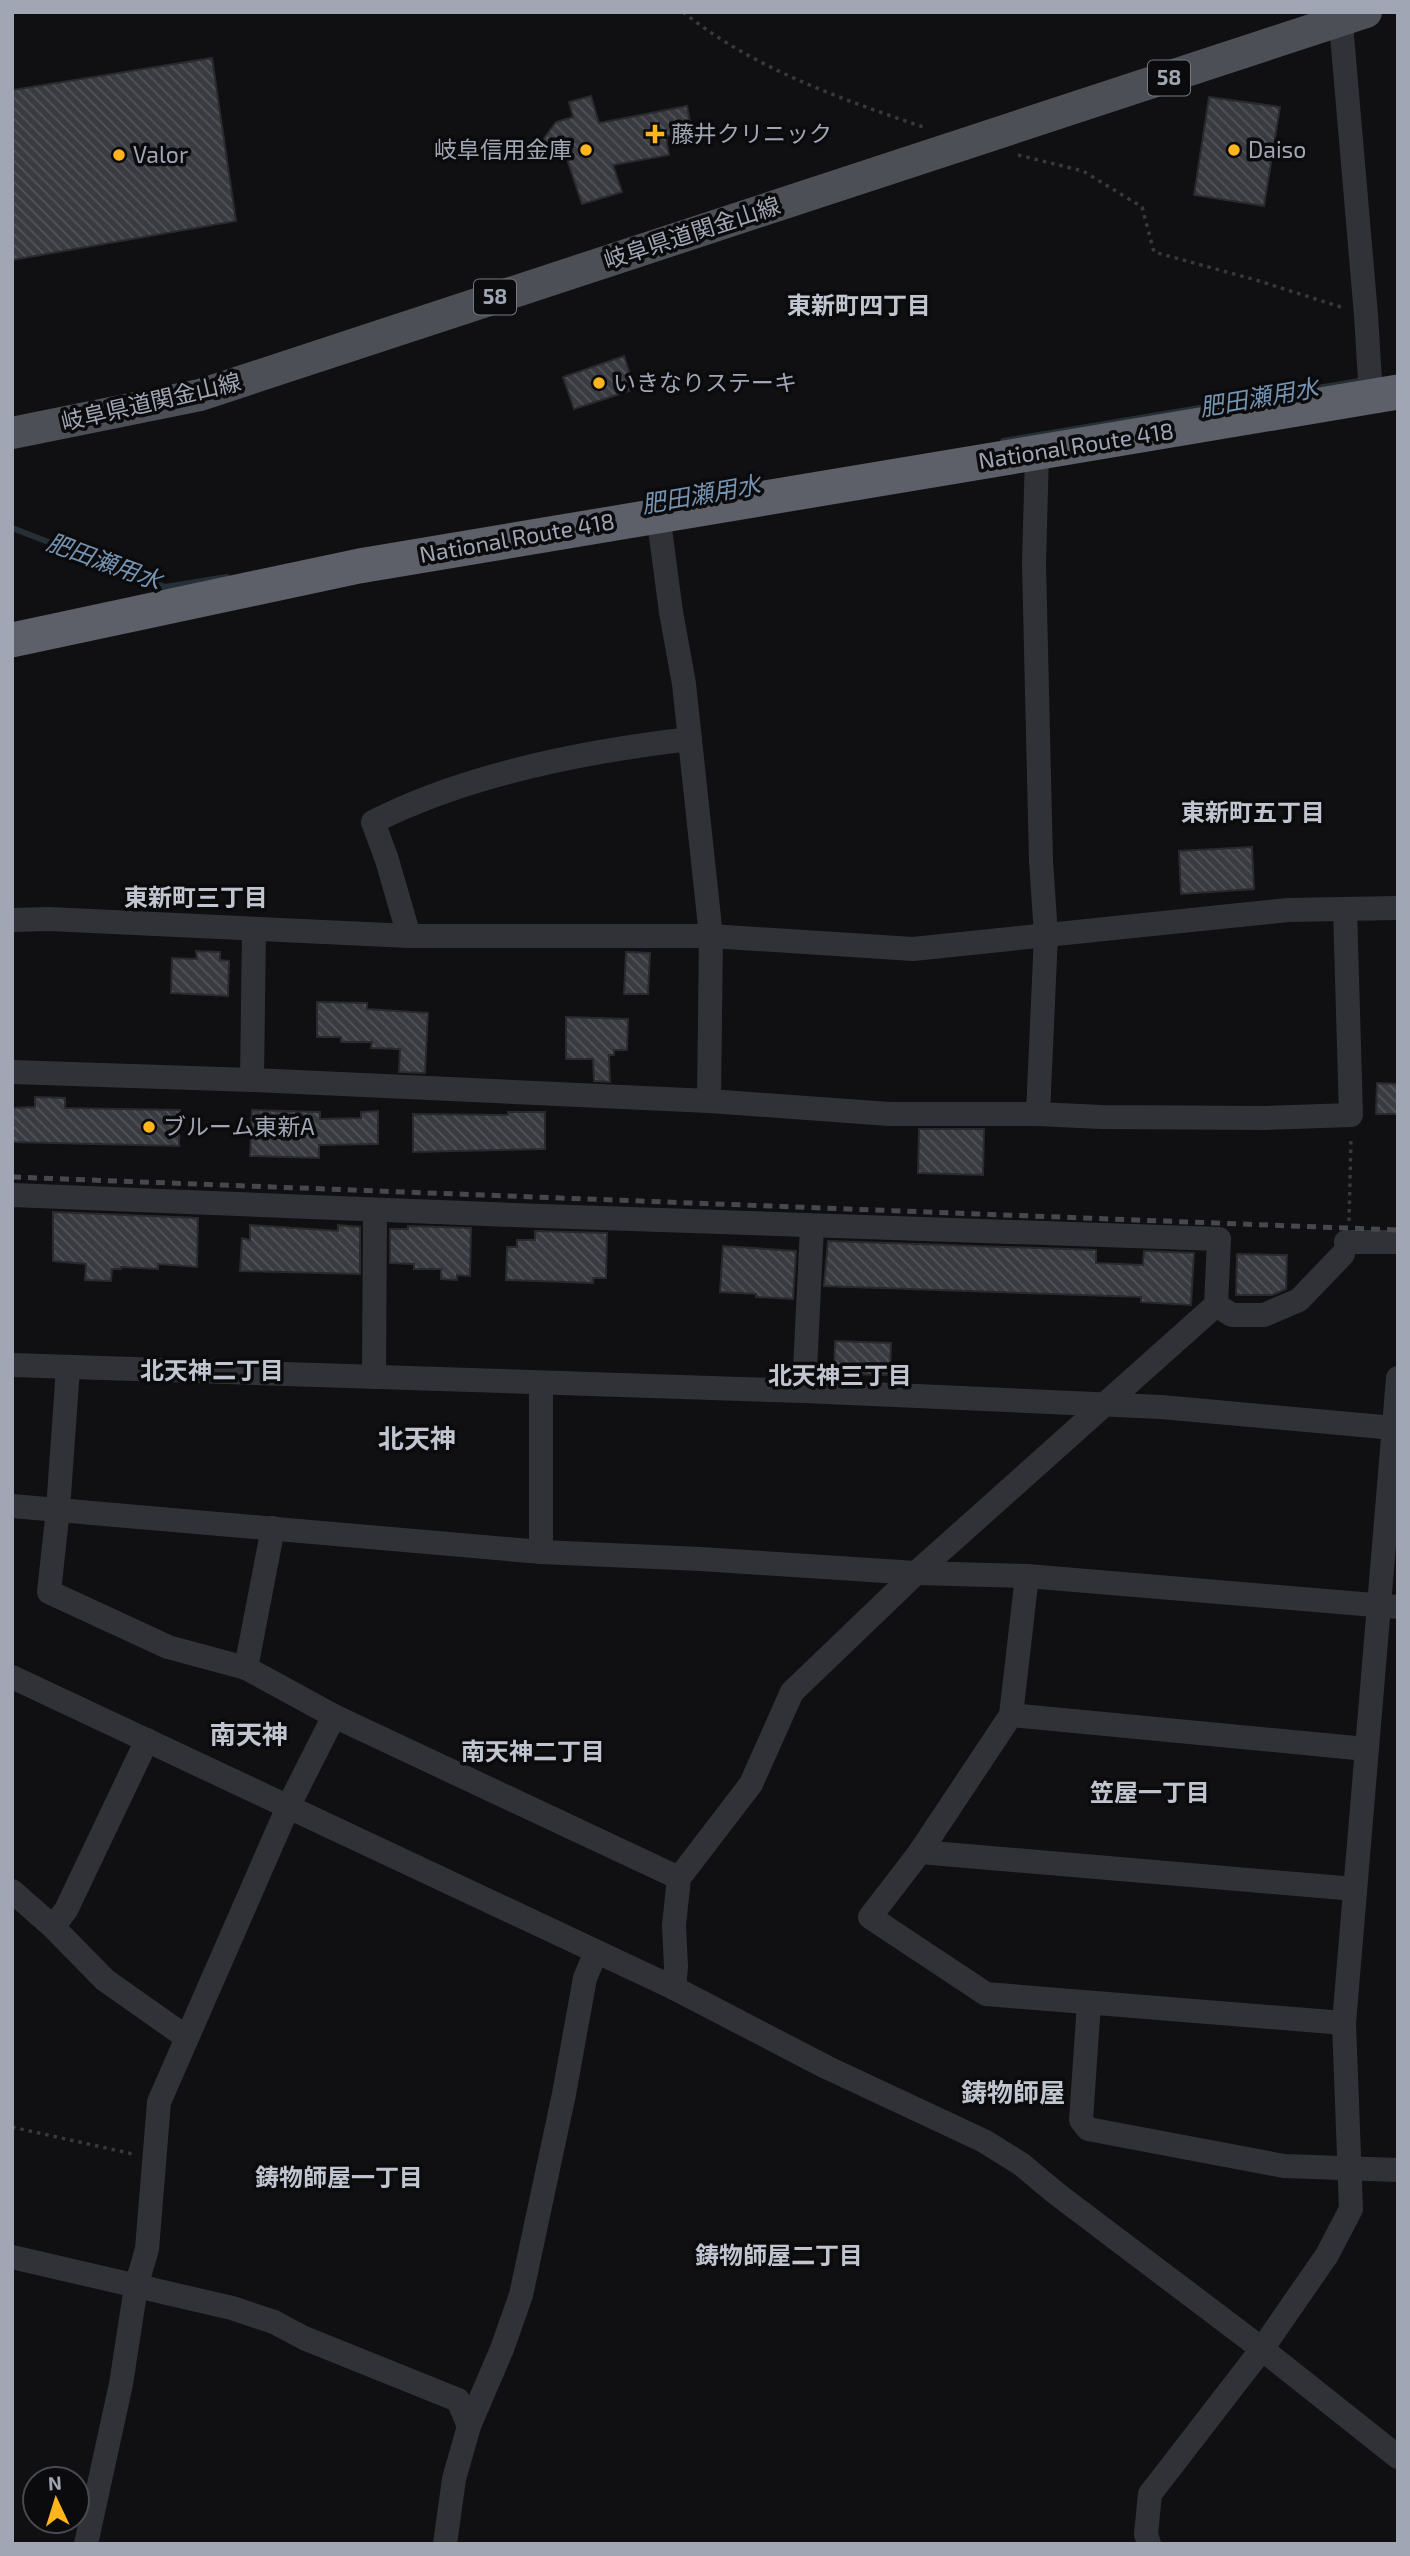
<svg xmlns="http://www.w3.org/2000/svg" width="1410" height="2556" font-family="'Exo 2','Noto Sans JP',sans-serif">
  <defs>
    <pattern id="building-back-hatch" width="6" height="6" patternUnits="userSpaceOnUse" patternTransform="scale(1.75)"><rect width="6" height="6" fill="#3a3b40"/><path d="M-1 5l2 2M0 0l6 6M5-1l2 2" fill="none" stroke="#535459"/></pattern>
  </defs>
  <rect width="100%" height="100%" fill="#101012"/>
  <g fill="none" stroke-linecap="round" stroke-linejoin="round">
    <g stroke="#262f36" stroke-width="6">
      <polyline points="1003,441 1365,380"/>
      <polyline points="12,528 165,587 227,577"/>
    </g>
  </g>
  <g fill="url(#building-back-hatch)" stroke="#2a2a2e" stroke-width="2">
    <polygon points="212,58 236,221 12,260 12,90"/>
    <polygon points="591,96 599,123 687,106 692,132 666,136 669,155 613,165 622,192 582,204 563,147 548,153 542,141 556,122 573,117 569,102"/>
    <polygon points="1209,97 1280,107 1264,206 1194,195"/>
    <polygon points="624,356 635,389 574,409 563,377"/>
    <polygon points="1252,847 1254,889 1181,894 1179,851"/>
    <polygon points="196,951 220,952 220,960 229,961 228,996 171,993 172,958 197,959"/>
    <polygon points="626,952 650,953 648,994 624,994"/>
    <polygon points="317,1002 367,1003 367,1009 428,1013 425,1073 399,1072 400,1049 371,1048 372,1042 341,1042 341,1037 317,1037"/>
    <polygon points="566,1017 628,1019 627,1050 614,1050 614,1055 609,1055 610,1082 594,1081 593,1059 566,1059"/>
    <polygon points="1377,1083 1398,1084 1398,1114 1376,1114"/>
    <polygon points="35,1097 65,1098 65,1108 180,1110 179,1146 12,1142 12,1108 35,1107"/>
    <polygon points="252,1110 320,1112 320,1119 361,1118 361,1112 378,1111 378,1144 319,1145 319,1158 250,1156"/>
    <polygon points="508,1112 545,1112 545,1149 413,1152 413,1114 508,1115"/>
    <polygon points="919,1129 984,1129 983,1175 918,1173"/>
    <polygon points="53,1212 198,1218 197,1267 158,1264 158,1269 121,1267 121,1269 112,1269 111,1281 85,1280 86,1264 53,1261"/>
    <polygon points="250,1225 338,1231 338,1225 360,1227 360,1274 240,1271 242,1238 250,1240"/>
    <polygon points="408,1226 471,1228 470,1276 457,1275 457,1280 441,1279 441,1269 414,1269 414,1264 390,1263 390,1229 408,1229"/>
    <polygon points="535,1231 607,1233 606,1278 593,1278 593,1283 506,1280 507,1247 517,1247 517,1240 535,1240"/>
    <polygon points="828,1241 1096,1250 1096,1263 1143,1265 1144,1251 1194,1253 1191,1305 1141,1302 1141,1297 824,1286"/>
    <polygon points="723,1246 796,1251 793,1299 756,1297 756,1294 720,1292"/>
    <polygon points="1237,1254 1287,1255 1286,1289 1272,1295 1236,1295"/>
    <polygon points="835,1341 891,1343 890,1375 834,1374"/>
  </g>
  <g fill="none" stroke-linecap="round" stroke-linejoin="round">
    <g stroke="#37393e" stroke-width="3.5" stroke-dasharray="3.5 5" stroke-linecap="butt">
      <path d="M683,12C754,69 841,99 926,128"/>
      <polyline points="1018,155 1083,171 1142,207 1154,252 1256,280 1344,308"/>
      <polyline points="1349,1221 1351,1138"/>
      <polyline points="12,2127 133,2154"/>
    </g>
    <g stroke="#313237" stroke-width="24">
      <polyline points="1340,12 1366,315 1371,397"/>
      <polyline points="1037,452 1034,564 1041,861 1046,935 1038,1114"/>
      <polyline points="658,514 671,612 684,684 711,936 709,1101"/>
      <polyline points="12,920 49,919 409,936 711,936 913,949 1288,910 1398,908"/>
      <path d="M409,936L387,860L373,822C465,775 587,751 690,739"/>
      <polyline points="12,1072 252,1080 709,1101 889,1114 1038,1114 1101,1117 1264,1118 1351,1115 1345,909"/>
      <polyline points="252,1080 254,929"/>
      <polyline points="12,1195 513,1215 1219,1239 1216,1305 916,1573 792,1692 751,1784 679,1878 674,1925 676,1967 674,1988"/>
      <polyline points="1346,1242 1398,1242"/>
      <polyline points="1216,1305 1232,1315 1264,1315 1299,1300 1343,1254"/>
      <polyline points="12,1365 804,1391 1161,1407 1394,1428"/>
      <polyline points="68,1368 58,1509 49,1592 168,1647 246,1668"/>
      <polyline points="374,1377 375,1210"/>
      <polyline points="541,1384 541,1552"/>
      <polyline points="804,1391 812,1226"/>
      <polyline points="12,1506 541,1552 701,1559 916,1573 1027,1576 1398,1607"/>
      <polyline points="273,1528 246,1668 334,1716 679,1878"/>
      <polyline points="1027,1576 1011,1715 920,1852 870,1917 986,1994 1344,2023"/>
      <polyline points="12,1677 674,1988 826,2067 984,2141 1021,2164 1057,2194 1262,2349 1398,2457"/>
      <polyline points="1011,1715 1366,1749"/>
      <polyline points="920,1852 1355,1889"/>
      <polyline points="12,1891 53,1927 105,1980 186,2037"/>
      <polyline points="53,1927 66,1910 147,1740"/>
      <polyline points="1089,2003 1081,2120 1088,2129 1284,2166 1398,2170"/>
      <polyline points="12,2257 232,2308 274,2322 304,2338 458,2400 469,2426"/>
      <polyline points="86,2544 121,2384 136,2287 147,2249 159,2102 288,1807 334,1716"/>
      <polyline points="445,2544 454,2479 469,2426 502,2349 521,2295 564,2094 585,1978 596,1952"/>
      <polyline points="1149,2544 1146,2534 1150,2494 1262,2349 1327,2255 1351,2209 1344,2023 1398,1378"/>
    </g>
    <polyline stroke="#4d4f56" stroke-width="32" points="12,433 200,395 1366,12"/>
    <polyline stroke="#5d6068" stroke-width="35" points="12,640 359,566 1398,392"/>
    <polyline stroke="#46484e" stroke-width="5" stroke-dasharray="9 7" stroke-linecap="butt" points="12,1177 1398,1230"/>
  </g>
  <g fill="#ffb51b" stroke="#0b0b0d" stroke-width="2.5">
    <path d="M651.5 123.5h7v7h7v7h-7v7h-7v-7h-7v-7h7z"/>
    <circle cx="586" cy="150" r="7"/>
    <circle cx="1234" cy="150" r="7"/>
    <circle cx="119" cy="155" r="7"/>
    <circle cx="599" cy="383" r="7"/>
    <circle cx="149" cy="1127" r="7"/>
  </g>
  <g text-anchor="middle" stroke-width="7" stroke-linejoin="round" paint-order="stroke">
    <g fill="#0b0b0d" stroke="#737882" stroke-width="2">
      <rect x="1148" y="60.5" width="42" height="35" rx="5"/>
      <rect x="474" y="279.5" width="42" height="35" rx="5"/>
    </g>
    <g font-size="21" font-weight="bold" fill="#a0a6b4">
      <text x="1169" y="85">58</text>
      <text x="495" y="304">58</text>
    </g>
    <g font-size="23" fill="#a0a6b4" stroke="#0b0b0d" text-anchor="start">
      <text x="671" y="142">藤井クリニック</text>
      <text x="572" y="158" text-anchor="end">岐阜信用金庫</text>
      <text x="1248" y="158">Daiso</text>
      <text x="133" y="163">Valor</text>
      <text x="613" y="391">いきなりステーキ</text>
      <text x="163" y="1135">ブルーム東新A</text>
    </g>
    <g font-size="23" fill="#a0a6b4" stroke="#0b0b0d">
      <text transform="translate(692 233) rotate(-18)" y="8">岐阜県道関金山線</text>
      <text transform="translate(151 402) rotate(-13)" y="8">岐阜県道関金山線</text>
      <text transform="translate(1076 446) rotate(-9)" y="8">National Route 418</text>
      <text transform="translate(517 538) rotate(-10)" y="8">National Route 418</text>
    </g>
    <g font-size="24" font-weight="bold" fill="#c1c5d0" stroke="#0b0b0d">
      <text x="859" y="314">東新町四丁目</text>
      <text x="1253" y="821">東新町五丁目</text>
      <text x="196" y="906">東新町三丁目</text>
      <text x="212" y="1379">北天神二丁目</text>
      <text x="840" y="1384">北天神三丁目</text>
      <text x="533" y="1760">南天神二丁目</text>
      <text x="1150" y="1801">笠屋一丁目</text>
      <text x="339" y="2186">鋳物師屋一丁目</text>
      <text x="779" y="2264">鋳物師屋二丁目</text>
    </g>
    <g font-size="24" font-style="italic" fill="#7494b2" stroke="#0b0b0d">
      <text transform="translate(1259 398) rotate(-10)" y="8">肥田瀬用水</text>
      <text transform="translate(701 495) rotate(-10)" y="8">肥田瀬用水</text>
      <text transform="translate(104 562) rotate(20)" y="8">肥田瀬用水</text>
    </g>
    <g font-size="26" font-weight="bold" fill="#c1c5d0" stroke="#0b0b0d">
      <text x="417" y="1448">北天神</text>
      <text x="249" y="1744">南天神</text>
      <text x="1013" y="2102">鋳物師屋</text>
    </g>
  </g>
  <rect width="1410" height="2556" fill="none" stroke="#a0a6b4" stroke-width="28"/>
  <g transform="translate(56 2500) rotate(356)"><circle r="33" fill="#0b0b0d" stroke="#474950" stroke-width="2"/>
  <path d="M0-5L12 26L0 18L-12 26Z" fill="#ffb51b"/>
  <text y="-10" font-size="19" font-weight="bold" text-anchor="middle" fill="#a0a6b4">N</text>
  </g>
</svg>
